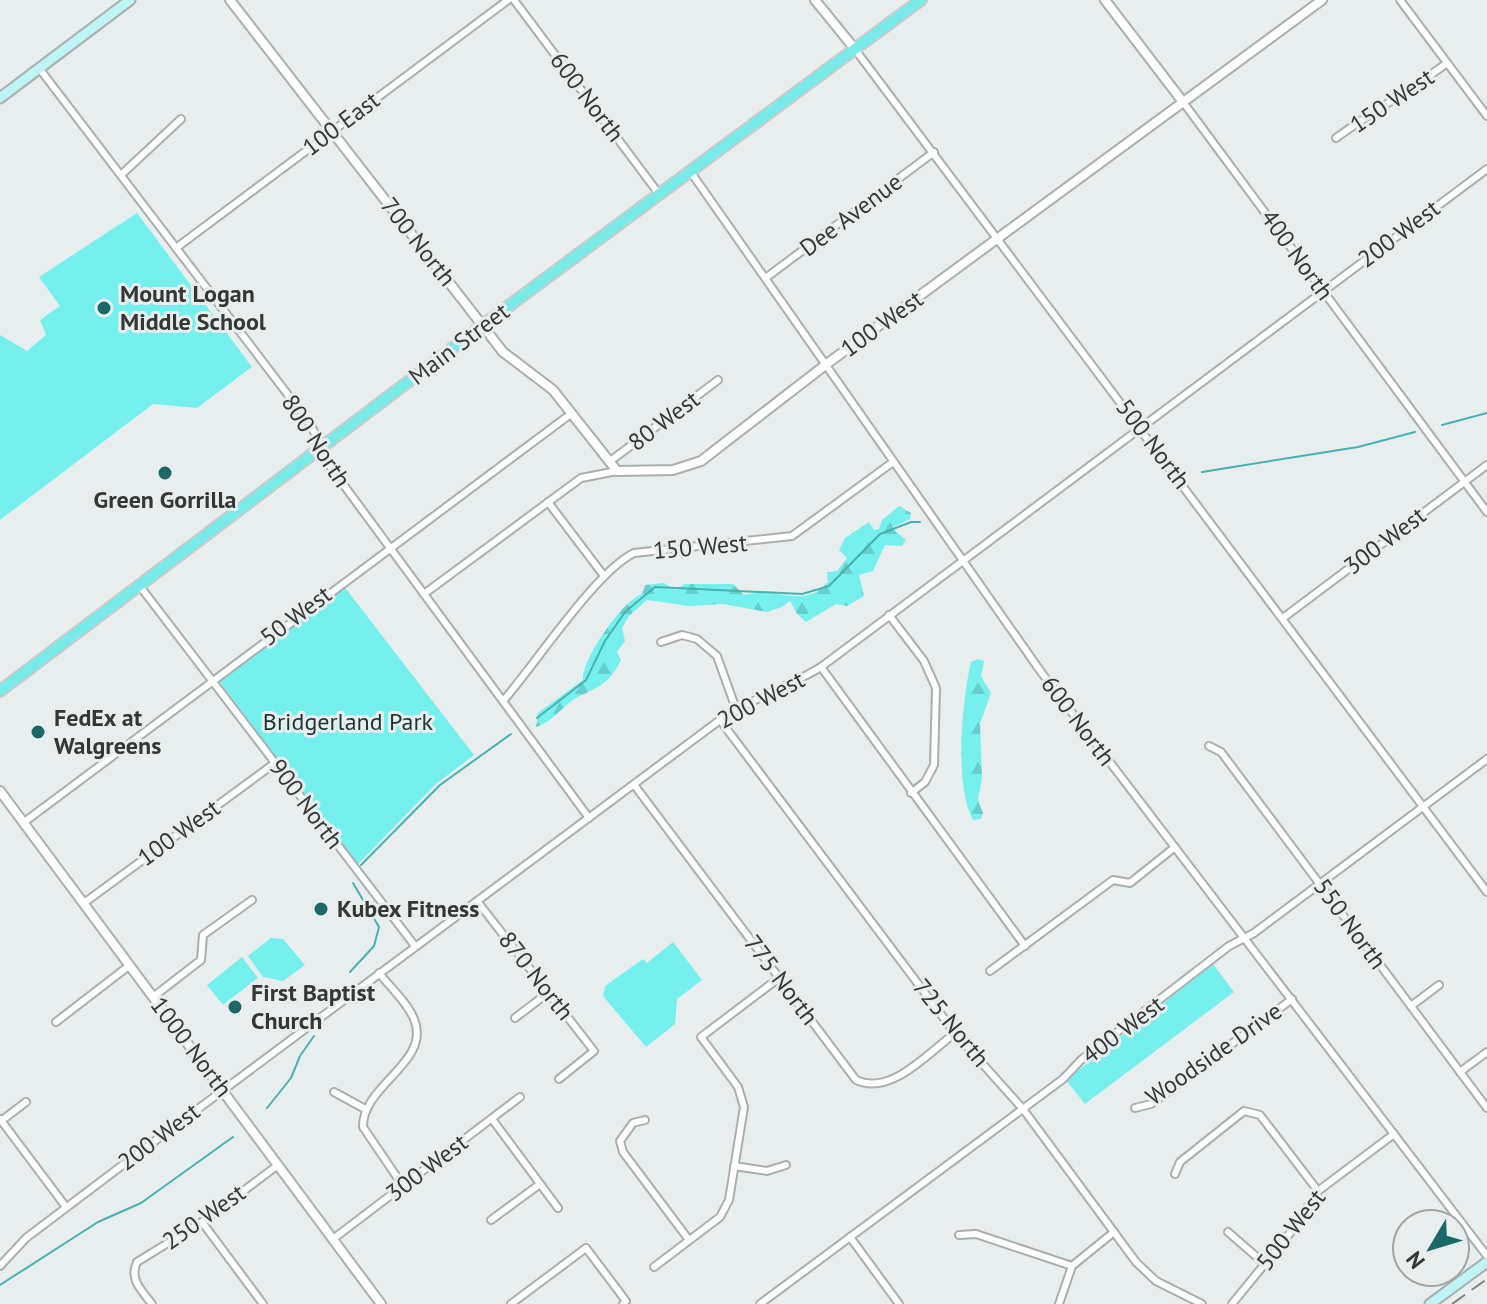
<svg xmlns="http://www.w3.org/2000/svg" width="1487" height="1304" font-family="'PT Sans',sans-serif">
  <defs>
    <pattern id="forest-firs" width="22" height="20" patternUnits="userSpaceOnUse" patternTransform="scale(2)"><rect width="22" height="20" fill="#75f0ee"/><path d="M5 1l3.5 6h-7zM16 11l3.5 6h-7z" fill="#66cecd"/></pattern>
  </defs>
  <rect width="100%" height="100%" fill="#e8eeee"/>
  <g fill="url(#forest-firs)">
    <path d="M899,506L911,513L910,519L892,528L906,540L902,546L885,545L873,571L859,575L864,596L847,606L836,604L806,622L797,614L790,601L782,607L767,612L723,604L689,606L647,600L629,616L622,628L625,641L617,652L621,660C609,684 600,686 578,697C563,705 553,722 536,727L538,713L583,680C582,659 622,601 642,594L645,585L664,583L675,590L685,584H733L744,595C779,586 803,610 828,582L827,572L837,571L847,558L839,550L845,538L869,522L874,530L879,529L882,520Z"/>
    <path d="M978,659L984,661L981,676L991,693L980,724L982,778L978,800L983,813L981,819L973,820C954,785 962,701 971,662Z"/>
  </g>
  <g fill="#75f0ee">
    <polygon points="137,213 252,367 197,408 153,404 0,520 0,335 27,351 46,335 40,320 60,306 39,277"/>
    <polygon points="343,585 474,755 436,784 357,865 220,682 222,677"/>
    <polygon points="271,938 283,939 305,965 283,981 263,977 248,956"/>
    <polygon points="673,942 702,980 677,999 675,1024 646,1047 603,996 605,986 643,959 647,963"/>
    <polygon points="242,957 258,978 223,1005 207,985"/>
    <polygon points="1213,964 1234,992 1085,1104 1066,1080"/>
  </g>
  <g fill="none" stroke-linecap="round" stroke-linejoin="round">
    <g stroke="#47b2b0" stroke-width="2">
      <polyline points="1442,425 1487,413"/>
      <polyline points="1202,472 1358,447 1415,432"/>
      <polyline points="537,718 586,680 605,641 625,612 655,587 802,594 829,586 880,534 911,522 920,522"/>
      <polyline points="361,865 440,785 511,734"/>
      <polyline points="350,972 374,946 379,927 353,883"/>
      <polyline points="267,1108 291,1078 300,1056 314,1036"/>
      <polyline points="0,1285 98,1222 141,1203 233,1137"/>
    </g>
    <defs>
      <g id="minor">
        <polyline points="514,0 659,194"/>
        <polyline points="1400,0 1487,116"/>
        <polyline points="854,48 1487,892"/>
        <polyline points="39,68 311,425 329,465 589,818"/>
        <polyline points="1183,102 1487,512"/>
        <path d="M1336,138C1373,111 1411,90 1447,63"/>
        <polyline points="690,171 1041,672 1487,1256"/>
        <polyline points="121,175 181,119"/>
        <polyline points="176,248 508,0"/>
        <polyline points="767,277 934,152"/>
        <polyline points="609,462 718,380"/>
        <polyline points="548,502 604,576"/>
        <polyline points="139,585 415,946"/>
        <polyline points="424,594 581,478 617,471"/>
        <polyline points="889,615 924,661 936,688 934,765 925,782 911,793"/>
        <polyline points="1283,618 1487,465"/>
        <polyline points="661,642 682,635 697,639 717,656 736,709"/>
        <polyline points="821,667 1025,946"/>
        <path d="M503,701C534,666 596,571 634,553L792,536L893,462"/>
        <polyline points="720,720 955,1033 1023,1109 1136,1262 1156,1281 1202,1304"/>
        <polyline points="1209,746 1221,752 1242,780 1487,1108"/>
        <path d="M635,786L856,1080C891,1096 927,1054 955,1033"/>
        <polyline points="23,823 572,413"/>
        <polyline points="477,901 594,1051 559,1079"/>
        <polyline points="84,903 275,763"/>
        <polyline points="990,971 1113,880 1130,883 1175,847"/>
        <path d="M379,973C390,987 407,1002 414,1019C432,1062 362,1085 363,1127L403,1186"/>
        <polyline points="153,997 201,960 203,935 252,900"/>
        <polyline points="1411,1006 1439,985"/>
        <polyline points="515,1018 549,992"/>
        <polyline points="56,1022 130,965"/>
        <polyline points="1460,1072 1487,1052"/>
        <polyline points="334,1092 365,1109"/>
        <polyline points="1135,1108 1151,1104 1292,999"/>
        <polyline points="0,1119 66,1207"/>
        <polyline points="492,1119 558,1208"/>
        <polyline points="645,1120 633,1123 620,1141 623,1152 689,1240"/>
        <polyline points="1,1121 26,1102"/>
        <polyline points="734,1166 767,1171 786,1165"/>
        <polyline points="1175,1174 1180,1162 1244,1111 1260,1115 1318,1191"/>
        <polyline points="491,1220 540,1184"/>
        <polyline points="202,1222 263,1304"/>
        <polyline points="1228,1232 1266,1265"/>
        <polyline points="959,1235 976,1234 1072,1266"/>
        <polyline points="850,1237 899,1304"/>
        <polyline points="333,1239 520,1097"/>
        <path d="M0,1266L26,1238L128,1161L720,720C752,698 788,687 821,667L1487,169"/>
        <polyline points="654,1267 720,1217 729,1200 744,1107 738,1087 701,1037 779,978"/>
        <path d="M152,1304C141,1290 129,1279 137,1262L202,1222L278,1165"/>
        <polyline points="511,1304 586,1248 626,1301 623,1304"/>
        <polyline points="760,1304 1063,1079 1081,1060 1229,946 1254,933 1487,759"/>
        <polyline points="1059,1304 1072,1266 1114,1232"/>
        <polyline points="1232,1304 1290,1233 1318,1191 1394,1134"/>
      </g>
      <g id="tertiary">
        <polyline points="230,0 503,352 553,390 617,471 673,470 701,461 828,363 1322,0"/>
        <polyline points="815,0 854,48"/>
        <polyline points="1105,0 1183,102"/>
        <polyline points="0,791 381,1304"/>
      </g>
      <g id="secondary">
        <polyline points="0,98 130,0"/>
        <polyline points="1430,1304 1487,1262"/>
      </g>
      <polyline id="primary" points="0,691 483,325 921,0"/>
    </defs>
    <use href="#minor" stroke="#a9afae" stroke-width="10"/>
    <use href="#tertiary" stroke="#a9afae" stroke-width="12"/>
    <use href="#secondary" stroke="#a9afae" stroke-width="13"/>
    <use href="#primary" stroke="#cacbcb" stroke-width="14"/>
    <use href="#minor" stroke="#fff" stroke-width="6"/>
    <use href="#tertiary" stroke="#fff" stroke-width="8"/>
    <use href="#secondary" stroke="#bcf5f4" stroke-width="9"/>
    <use href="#primary" stroke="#78ebe9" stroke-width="10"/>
    <polyline stroke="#7d8180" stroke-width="2" stroke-dasharray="16 8" stroke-linecap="butt" points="1452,1304 1487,1279"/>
  </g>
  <g fill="#1b6867" stroke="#e8eeee" stroke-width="3">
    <circle cx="104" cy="308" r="8"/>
    <circle cx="165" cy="473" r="8"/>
    <circle cx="38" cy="732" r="8"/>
    <circle cx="321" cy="909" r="8"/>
    <circle cx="235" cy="1007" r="8"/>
  </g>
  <g text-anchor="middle" stroke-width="6" stroke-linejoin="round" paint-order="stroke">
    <g font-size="24" fill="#343736" stroke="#e8eeee">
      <text transform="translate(587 97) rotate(53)" y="8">600 North</text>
      <text transform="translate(1392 101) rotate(-34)" y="8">150 West</text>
      <text transform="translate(341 124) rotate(-37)" y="8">100 East</text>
      <text transform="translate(851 215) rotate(-37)" y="8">Dee Avenue</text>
      <text transform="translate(1399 234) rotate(-37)" y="8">200 West</text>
      <text transform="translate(418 242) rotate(52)" y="8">700 North</text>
      <text transform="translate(1297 255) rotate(54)" y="8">400 North</text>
      <text transform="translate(882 324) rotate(-36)" y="8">100 West</text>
      <text transform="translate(459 344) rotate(-37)" y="8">Main Street</text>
      <text transform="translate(664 421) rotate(-37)" y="8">80 West</text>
      <text transform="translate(316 441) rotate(57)" y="8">800 North</text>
      <text transform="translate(1153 444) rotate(53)" y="8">500 North</text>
      <text transform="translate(1385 541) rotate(-37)" y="8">300 West</text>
      <text transform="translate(700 547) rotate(-5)" y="8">150 West</text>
      <text transform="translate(296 616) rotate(-37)" y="8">50 West</text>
      <text transform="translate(761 700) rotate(-28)" y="8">200 West</text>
      <text transform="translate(1078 721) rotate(53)" y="8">600 North</text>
      <text transform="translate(306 804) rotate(53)" y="8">900 North</text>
      <text transform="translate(179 833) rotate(-36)" y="8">100 West</text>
      <text transform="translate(1350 924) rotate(54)" y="8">550 North</text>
      <text transform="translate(536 976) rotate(52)" y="8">870 North</text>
      <text transform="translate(781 980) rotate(53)" y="8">775 North</text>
      <text transform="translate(951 1023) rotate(51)" y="8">725 North</text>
      <text transform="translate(1123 1030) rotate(-37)" y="8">400 West</text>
      <text transform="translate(191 1047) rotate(53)" y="8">1000 North</text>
      <text transform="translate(1214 1054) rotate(-35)" y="8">Woodside Drive</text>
      <text transform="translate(159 1137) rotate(-37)" y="8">200 West</text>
      <text transform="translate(427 1168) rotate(-37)" y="8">300 West</text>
      <text transform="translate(204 1217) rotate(-35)" y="8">250 West</text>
      <text transform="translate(1291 1230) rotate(-52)" y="8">500 West</text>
    </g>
    <g font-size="24" font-weight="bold" fill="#343736" stroke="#e8eeee" text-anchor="start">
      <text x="120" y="302">Mount Logan<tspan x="120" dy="28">Middle School</tspan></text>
      <text x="165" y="508" text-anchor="middle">Green Gorrilla</text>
      <text x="54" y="726">FedEx at<tspan x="54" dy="28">Walgreens</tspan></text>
      <text x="337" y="917">Kubex Fitness</text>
      <text x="251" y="1001">First Baptist<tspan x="251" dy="28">Church</tspan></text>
    </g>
    <g font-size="24" fill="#1c3433" stroke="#e8eeee">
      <text x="348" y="730">Bridgerland Park</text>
    </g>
  </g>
  <g transform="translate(1431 1248) rotate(232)"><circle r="38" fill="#e8eeee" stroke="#a0a5a4" stroke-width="2"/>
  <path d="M0-6L14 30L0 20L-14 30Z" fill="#1b6867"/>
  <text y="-12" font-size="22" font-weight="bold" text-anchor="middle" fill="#343736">N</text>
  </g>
</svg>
